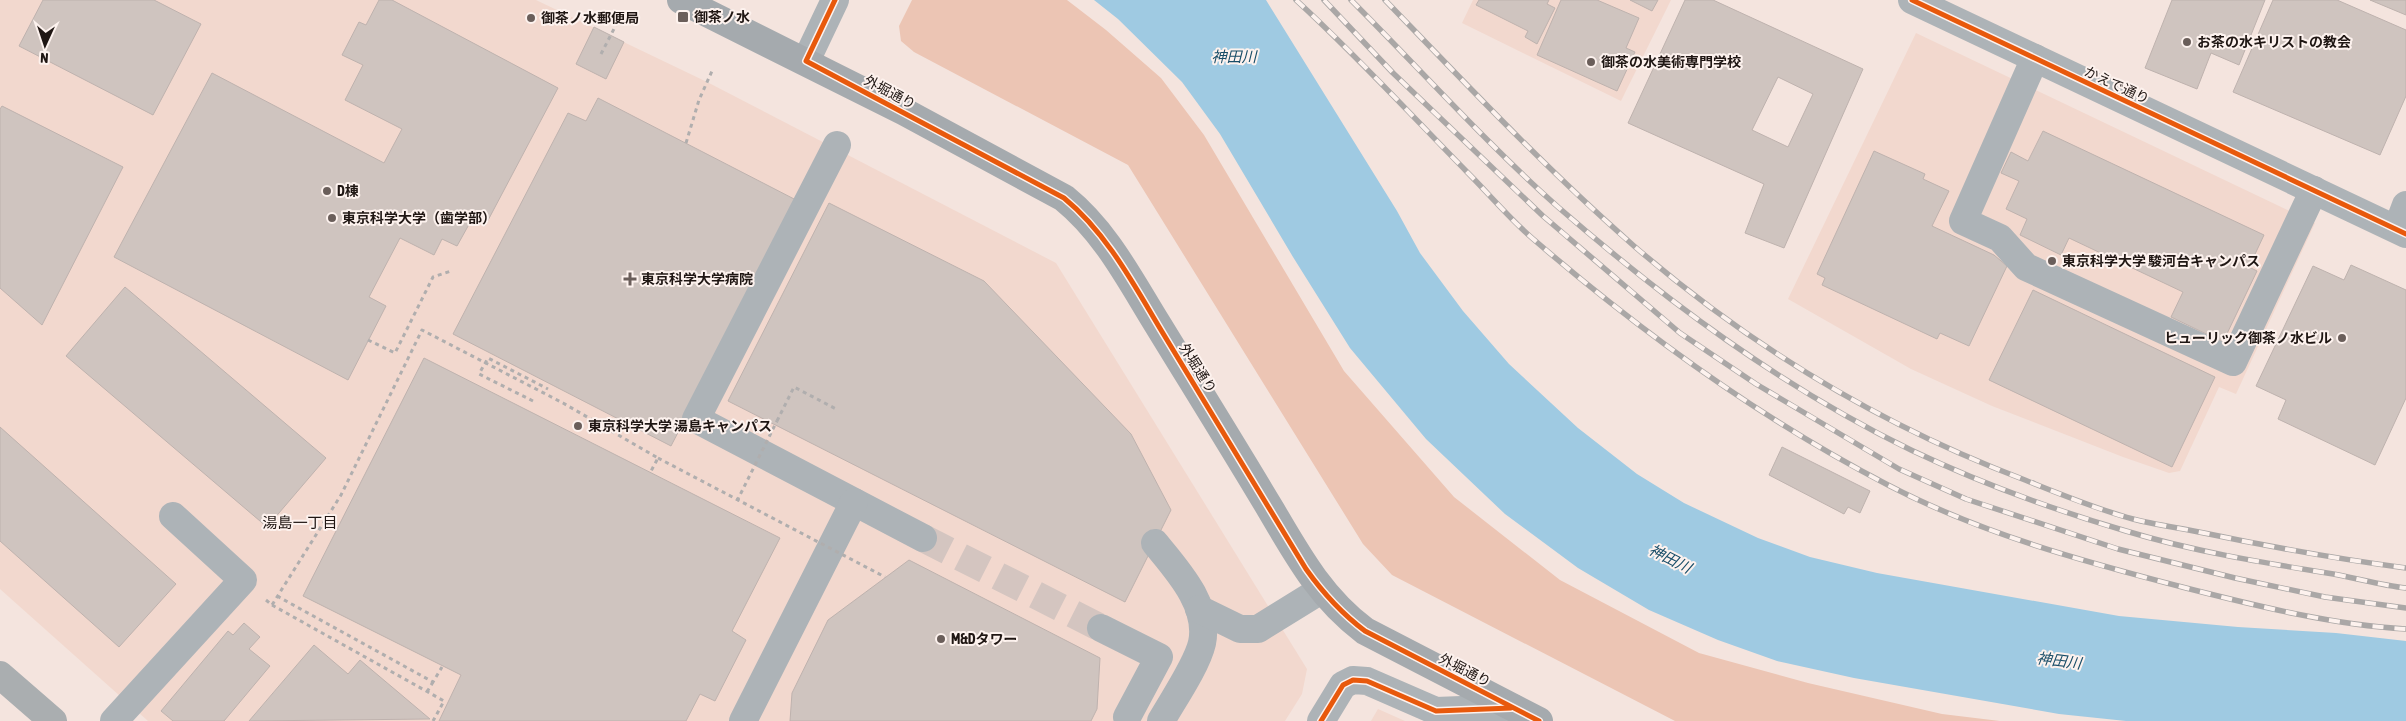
<svg xmlns="http://www.w3.org/2000/svg" width="2406" height="721" font-family="'Asap Condensed','Noto Sans JP',sans-serif">
  <rect width="100%" height="100%" fill="#f4e4de"/>
  <g fill="#f2d8ce">
    <polygon points="0,0 536,0 707,82 1056,263 1307,669 1302,694 1285,721 148,721 0,589"/>
    <polygon points="1473,0 1671,0 1621,101 1462,23"/>
    <polygon points="1916,33 2315,223 2236,394 2219,387 2180,471 2169,473 2123,457 1992,406 1911,369 1788,299"/>
    <polygon points="1378,709 1405,721 1371,721"/>
  </g>
  <polygon fill="#ecc5b4" points="912,0 1067,0 1106,30 1161,78 1204,135 1344,371 1454,497 1560,580 1699,653 1808,683 1942,714 2000,721 1675,721 1392,575 1363,544 1128,165 914,52 901,41 899,26"/>
  <polygon fill="#9fcae2" points="1094,0 1266,0 1397,211 1420,253 1463,311 1509,364 1578,428 1637,474 1684,503 1758,538 1810,557 1877,573 2119,616 2238,627 2336,633 2406,641 2406,721 2126,721 2059,714 1854,678 1777,661 1718,640 1649,610 1578,568 1505,514 1426,439 1350,348 1293,257 1220,134 1182,82 1118,19"/>
  <g fill="#cfc4bf" stroke="#beb2ae" fill-rule="evenodd">
    <polygon points="43,0 154,0 201,24 153,115 19,46"/>
    <polygon points="379,0 392,0 558,88 485,226 472,219 457,246 442,239 434,255 400,238 369,297 386,306 348,380 114,257 212,73 384,163 402,129 345,100 363,65 342,55 359,22 366,25"/>
    <polygon points="1479,0 1549,0 1547,4 1555,8 1537,44 1525,37 1528,31 1476,5"/>
    <polygon points="1561,0 1597,0 1639,18 1626,48 1635,52 1617,91 1537,55"/>
    <polygon points="1630,0 1658,0 1652,11"/>
    <path d="M1685,0H1713L1863,69L1784,248L1745,233L1764,184L1628,123ZM1778,77L1813,94L1788,147L1752,130Z"/>
    <polygon points="2172,0 2265,0 2239,65 2211,53 2197,89 2145,68"/>
    <polygon points="2273,0 2337,0 2406,30 2406,96 2380,155 2233,92"/>
    <polygon points="2370,0 2406,0 2406,15"/>
    <polygon points="594,27 624,42 606,79 576,64"/>
    <polygon points="598,98 798,201 671,446 453,334 568,113 586,121"/>
    <polygon points="2,106 123,167 42,325 0,288 0,109"/>
    <polygon points="2043,131 2264,235 2249,267 2257,271 2223,342 2171,317 2183,292 2069,238 2061,255 2020,235 2027,219 2006,209 2019,181 2001,173 2011,152 2028,161"/>
    <polygon points="1874,151 1925,174 1923,179 1949,191 1932,226 1994,255 2007,266 1969,346 1940,333 1937,339 1822,285 1825,278 1817,274"/>
    <polygon points="829,203 984,281 1131,434 1171,510 1125,602 728,401"/>
    <polygon points="2351,265 2406,290 2406,398 2375,465 2278,419 2286,400 2256,386 2313,266 2344,280"/>
    <polygon points="125,287 326,458 267,527 66,356"/>
    <polygon points="2033,290 2215,377 2172,467 1989,380"/>
    <polygon points="424,358 780,538 732,631 746,640 715,701 700,694 686,721 439,721 461,675 303,596"/>
    <polygon points="0,427 176,584 119,647 0,541"/>
    <polygon points="1782,447 1870,491 1860,513 1848,507 1844,514 1769,475"/>
    <polygon points="909,560 1100,658 1097,709 1091,721 790,721 792,693 828,620"/>
    <polygon points="244,623 260,637 249,649 270,666 224,721 173,721 161,711 228,631 233,635"/>
    <polygon points="314,645 348,674 360,660 430,719 249,721"/>
  </g>
  <g fill="none" stroke-linecap="round" stroke-linejoin="round">
    <polyline stroke="#d4c5c0" stroke-width="28" stroke-dasharray="28 14" stroke-linecap="butt" points="923,538 1101,628"/>
    <g stroke="#b0aeae" stroke-width="3" stroke-dasharray="4 4" stroke-linecap="butt">
      <polyline points="601,54 616,25"/>
      <polyline points="686,143 699,100 712,71"/>
      <polyline points="368,340 395,353 433,277 451,271"/>
      <polyline points="533,401 479,374 488,358 548,389"/>
      <polyline points="777,421 794,387 838,410"/>
      <polyline points="277,596 433,682 442,667"/>
      <polyline points="266,600 272,605 341,495 422,330 563,403 658,458 650,473"/>
      <polyline points="272,605 444,701 433,721"/>
      <polyline points="427,692 433,682"/>
    </g>
    <g stroke="#adb3b7" stroke-width="28">
      <polyline points="1912,0 2406,234"/>
      <polyline points="2035,58 1963,221 2000,238 2026,267 2233,362 2314,190"/>
      <polyline points="806,61 835,0"/>
      <polyline points="837,145 696,419 923,538"/>
      <polyline points="2397,229 2406,205"/>
      <path d="M1155,543C1177,570 1210,605 1202,643C1197,665 1173,700 1161,721"/>
      <polyline points="1199,609 1240,629 1258,629 1321,590"/>
      <polyline points="1101,628 1159,657 1127,717"/>
      <polyline points="114,721 243,580 173,516"/>
      <polyline points="743,721 854,502"/>
      <polyline points="1321,721 1343,685 1353,680 1367,681 1436,711 1513,708"/>
    </g>
    <path stroke="#a5aaae" stroke-width="28" d="M681,0L903,111L1064,198C1106,232 1130,280 1158,325C1196,387 1234,448 1271,510C1298,556 1321,598 1365,631L1539,721"/>
    <polyline stroke="#aaaeb0" stroke-width="28" points="0,675 53,721"/>
    <defs>
      <g id="rail">
        <path d="M1296,0C1356,55 1411,115 1468,173C1489,194 1509,218 1532,238C1641,332 1761,419 1888,485C1982,534 2085,562 2186,588C2257,606 2333,625 2406,629"/>
        <polyline points="1324,0 1393,73 1543,216 1680,333 1756,384 1899,469 1966,499 2118,549 2235,578 2325,597 2406,608"/>
        <path d="M1351,0C1420,69 1485,142 1558,207C1666,301 1782,387 1911,450C1978,482 2054,510 2126,531C2192,551 2259,562 2327,573C2353,577 2379,585 2406,588"/>
        <path d="M1385,0C1466,84 1546,169 1634,246C1750,346 1882,426 2025,480C2060,494 2096,509 2133,519C2156,525 2180,528 2204,533C2271,547 2338,559 2406,568"/>
      </g>
    </defs>
    <use href="#rail" stroke="#aaa7a6" stroke-width="5.5"/>
    <use href="#rail" stroke="#fdf2ee" stroke-width="4" stroke-dasharray="11" stroke-linecap="butt"/>
    <g stroke="#b0aeae" stroke-width="3" stroke-dasharray="4 4" stroke-linecap="butt">
      <polyline points="658,458 885,577"/>
      <polyline points="737,501 777,421"/>
    </g>
    <defs>
      <g id="cycleway">
        <path d="M835,0L806,61L1064,198C1108,234 1135,287 1164,335C1212,413 1259,491 1306,569C1323,593 1341,613 1365,631L1539,721"/>
        <polyline points="1912,0 2406,234"/>
        <polyline points="1321,721 1343,685 1353,680 1367,681 1436,711 1511,708"/>
      </g>
    </defs>
    <use href="#cycleway" stroke="#fdf2ee" stroke-width="8"/>
    <use href="#cycleway" stroke="#e8590c" stroke-width="5"/>
  </g>
  <g fill="#6a5e5a" stroke="#fdf2ee" stroke-width="2">
    <rect x="677" y="11" width="12" height="12" rx="2.5"/>
    <circle cx="531" cy="18" r="5"/>
    <circle cx="2187" cy="42" r="5"/>
    <circle cx="1591" cy="62" r="5"/>
    <circle cx="327" cy="191" r="5"/>
    <circle cx="332" cy="218" r="5"/>
    <circle cx="2052" cy="261" r="5"/>
    <path d="M627.5 271.5h5v5h5v5h-5v5h-5v-5h-5v-5h5z"/>
    <circle cx="2342" cy="338" r="5"/>
    <circle cx="578" cy="426" r="5"/>
    <circle cx="941" cy="639" r="5"/>
  </g>
  <g text-anchor="middle" stroke-width="4" stroke-linejoin="round" paint-order="stroke">
    <g font-size="14" font-weight="bold" fill="#1f1613" stroke="#fdf2ee" text-anchor="start">
      <text x="694" y="22">御茶ノ水</text>
      <text x="541" y="23">御茶ノ水郵便局</text>
      <text x="2197" y="47">お茶の水キリストの教会</text>
      <text x="1601" y="67">御茶の水美術専門学校</text>
      <text x="337" y="196">D棟</text>
      <text x="342" y="223">東京科学大学（歯学部）</text>
      <text x="2062" y="266">東京科学大学 駿河台キャンパス</text>
      <text x="641" y="284">東京科学大学病院</text>
      <text x="2332" y="343" text-anchor="end">ヒューリック御茶ノ水ビル</text>
      <text x="588" y="431">東京科学大学 湯島キャンパス</text>
      <text x="951" y="644">M&amp;Dタワー</text>
    </g>
    <g font-size="14" fill="#1f1613" stroke="#fdf2ee">
      <text transform="translate(2117 85) rotate(25)" y="5">かえで通り</text>
      <text transform="translate(890 92) rotate(28)" y="5">外堀通り</text>
      <text transform="translate(1198 368) rotate(58)" y="5">外堀通り</text>
      <text transform="translate(1465 670) rotate(27)" y="5">外堀通り</text>
    </g>
    <g font-size="15" font-style="italic" fill="#184d68" stroke="#fdf2ee">
      <text x="1234" y="62">神田川</text>
      <text transform="translate(1670 559) rotate(27)" y="5">神田川</text>
      <text transform="translate(2059 661) rotate(7)" y="5">神田川</text>
    </g>
    <g font-size="15" fill="#1f1613" stroke="#fdf2ee">
      <text x="300" y="528">湯島一丁目</text>
    </g>
  </g>
  <g transform="translate(45 45) rotate(183)" stroke="#fdf2ee" stroke-width="4" paint-order="stroke">
  <path d="M0-4L9 19L0 12L-9 19Z" fill="#1f1613"/>
  <text y="-8" font-size="14" font-weight="bold" text-anchor="middle" fill="#1f1613">N</text>
  </g>
</svg>
